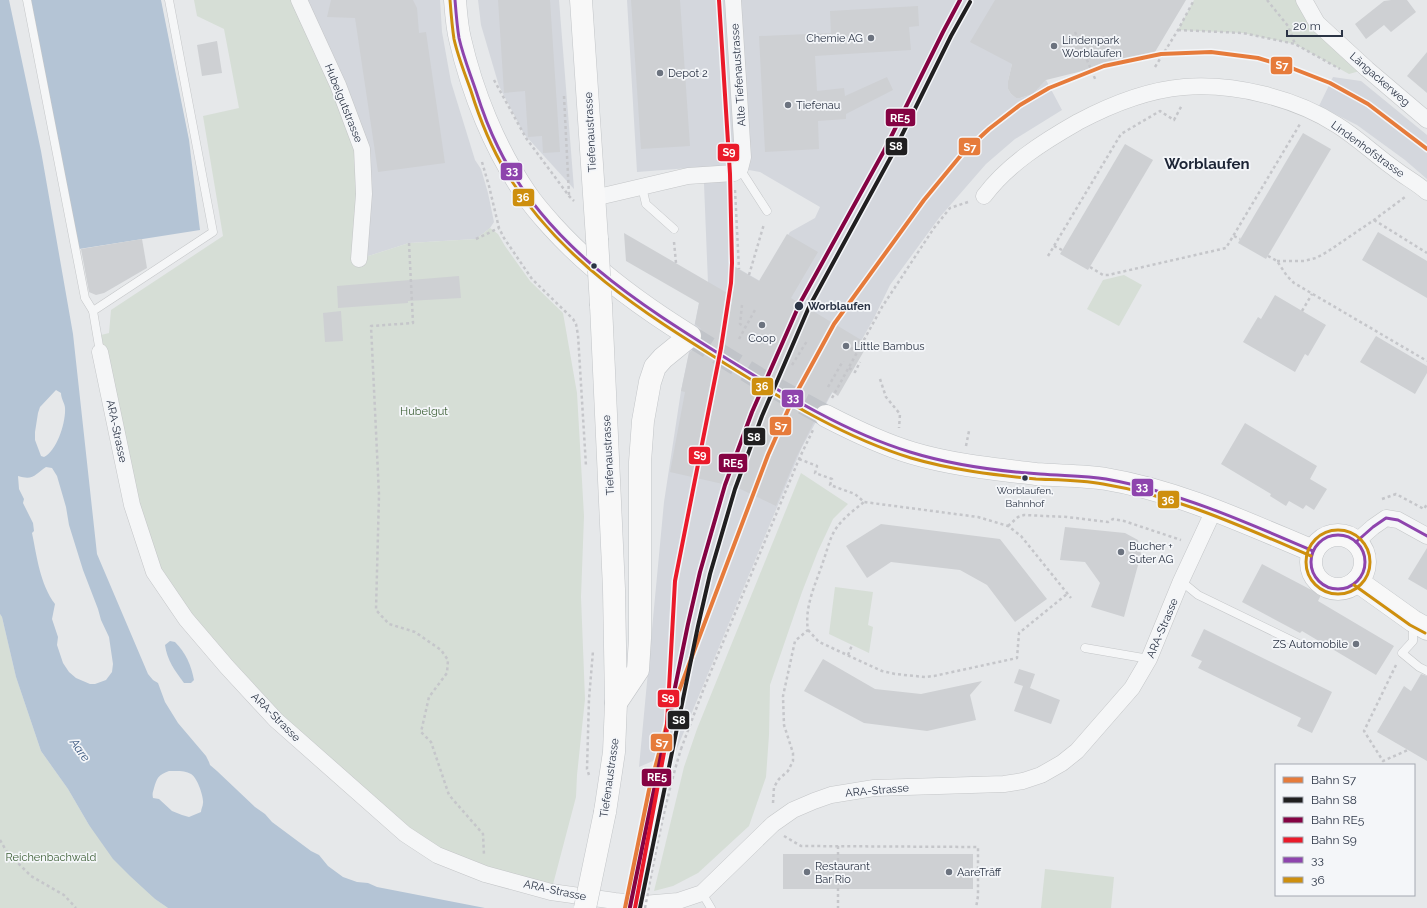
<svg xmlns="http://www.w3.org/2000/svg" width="1427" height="908" font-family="Raleway,sans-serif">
  <rect width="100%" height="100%" fill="#e6e8ea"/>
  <g fill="#d4d7dd" fill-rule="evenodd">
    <polygon points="299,0 440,0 442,32 451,82 475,160 481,169 488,193 494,222 490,228 476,239 409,243 359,259"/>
    <polygon points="478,0 559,0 574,189 524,134 499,86 481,25"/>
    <path d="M627,0H1053L1016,55L1012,64L1008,81V89L1011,94L1016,98H1020L1033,94L1046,80L1062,110L1015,139L986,164L939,218L890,285L874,318L802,447L676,751L639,767L664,502L681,391L699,303L709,308L704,184L702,167L637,172ZM727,166L760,172L820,207L815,218L790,232L760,281L734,266Z"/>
    <polygon points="1333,77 1361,81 1427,135 1427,179 1405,160 1357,125 1319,106"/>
  </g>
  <g fill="#d6ded6">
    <polygon points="194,0 299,0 362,149 359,259 409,243 476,239 490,228 498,234 505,246 530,281 563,313 577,393 584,516 581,597 585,699 577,775 576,797 551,892 450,860 295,737 154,572 97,336 109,333 111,310 223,236 203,116 239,108 224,29 197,16"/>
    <polygon points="1194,0 1304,0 1367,69 1349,74 1295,44 1243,33 1178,30"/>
    <polygon points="1124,275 1142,285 1119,326 1087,309 1103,280"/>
    <polygon points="801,473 848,504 833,519 818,551 802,592 770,685 769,735 766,777 749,826 698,873 673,886 654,891 684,767 697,729"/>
    <polygon points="835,587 873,592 868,625 873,627 869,653 829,634"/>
    <polygon points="0,614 2,617 16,677 41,751 68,789 89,825 155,899 168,908 0,908"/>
    <polygon points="1045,869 1114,877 1111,908 1041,908"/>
  </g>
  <g fill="#b4c4d5" fill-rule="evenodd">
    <path d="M0,0H9L41,151L73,334L97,554L148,674L153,680L158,683L165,702L178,723L206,756L209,762L210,765L217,771L255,807L265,814L272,822L311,851L319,855L328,866L343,877L357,882L368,883L377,887L485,908H168L155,899L130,876L113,859L89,825L68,789L41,751L16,677L2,617L0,614ZM56,390L61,393C61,399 65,404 65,408C66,422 57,451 44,457L41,456L35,440V432L38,413L40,407ZM46,467L52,468L57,476L66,507L69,525L83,570L98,609L101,620L109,637L113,664L112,672L106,680L95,684H90L76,678L69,672L63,663L57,645L58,637L52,619L55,604C40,584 37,557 32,533L34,531L33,523L23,503L24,499L19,489L18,476C34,481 35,474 46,467ZM169,771C175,771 185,770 191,774C197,777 204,797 203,803C203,806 201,809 201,812L189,817L182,815L172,811L159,799L153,798C152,793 153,792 154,788C157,778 158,775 169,771Z"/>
    <polygon points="31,0 161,0 189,140 200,230 79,249"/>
    <path d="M170,641L175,642C186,653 191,665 194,680L191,683H184C175,671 167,660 165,645Z"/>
  </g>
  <g fill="#ced0d3">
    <polygon points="331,0 413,0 417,8 419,33 426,32 445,163 378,172 355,18 327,17"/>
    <polygon points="498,0 550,0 560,152 543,153 542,136 528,137 525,91 504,93"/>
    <polygon points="631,0 680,0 690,146 641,149"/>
    <polygon points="995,0 1186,0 1155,52 1145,55 1141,61 1135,58 1046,80 1033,94 1020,98 1016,98 1011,94 1008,89 1008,81 1012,64 970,42"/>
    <polygon points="1391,0 1407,0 1416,12 1391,32 1384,25 1366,39 1355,24 1384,1"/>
    <polygon points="918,6 919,26 909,27 911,50 815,56 817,91 844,88 845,96 887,77 893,90 846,114 846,119 818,121 819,149 765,152 759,36 831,33 830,11"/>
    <polygon points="217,41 222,73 202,76 197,45"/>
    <polygon points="1427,52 1427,93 1407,76"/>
    <polygon points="1303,133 1331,149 1266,259 1238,243"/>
    <polygon points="1125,144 1153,160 1088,270 1060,254"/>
    <polygon points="1378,232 1427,261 1427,298 1362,260"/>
    <polygon points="624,233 729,294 728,263 759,281 787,234 818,252 791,298 868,344 838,396 832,392 825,404 819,406 815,410 814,416 815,420 796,458 776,506 736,487 670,472 685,392 681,391 689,353 698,345 701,341 702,336 701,329 695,324 699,303 626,261"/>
    <polygon points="142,239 147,268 104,293 96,295 89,292 81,249"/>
    <polygon points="459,276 461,298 408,301 408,303 338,308 337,286"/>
    <polygon points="1275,295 1326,325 1308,356 1305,354 1295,372 1243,342 1258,317 1261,319"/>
    <polygon points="341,311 343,341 325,342 323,313"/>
    <polygon points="1376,336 1427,366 1427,373 1415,394 1360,362"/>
    <polygon points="1245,423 1317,466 1310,479 1327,489 1314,510 1306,505 1303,509 1289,501 1286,506 1270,496 1271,494 1221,464"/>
    <polygon points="881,524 1000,539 1047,599 1015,622 987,585 960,570 891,562 867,578 846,546"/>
    <polygon points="1065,527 1125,533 1138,540 1141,554 1124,617 1091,607 1100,583 1085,562 1060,560"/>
    <polygon points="1427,548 1427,590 1408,579"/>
    <polygon points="1262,564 1321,595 1318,601 1394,646 1376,675 1302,631 1300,633 1242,602"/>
    <polygon points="1204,629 1332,692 1312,733 1297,726 1301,718 1198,668 1202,661 1191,656"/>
    <polygon points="823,659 875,689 921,694 982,681 970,695 976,720 927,731 864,723 804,691"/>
    <polygon points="1019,669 1035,674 1030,688 1060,700 1051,724 1014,711 1023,686 1014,683"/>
    <polygon points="1421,674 1427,676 1427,761 1377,732 1404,686 1411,691"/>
    <rect x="783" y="854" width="190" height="35"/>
  </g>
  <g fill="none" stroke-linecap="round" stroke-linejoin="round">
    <polyline stroke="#c1c4c9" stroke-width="22" stroke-dasharray="22 11" stroke-linecap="butt" points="690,336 768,384 826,416"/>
    <defs>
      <g id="lane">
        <polyline points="27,0 85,298 93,311"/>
        <polyline points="740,169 767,211"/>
        <polyline points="642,187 646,204 674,229"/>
        <polyline points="100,352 93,311 213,232 169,0"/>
        <polyline points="1181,581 1198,595 1301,645"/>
        <polyline points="1413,624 1413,641 1402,653 1419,667 1427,671"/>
        <polyline points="1085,648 1149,659"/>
        <polyline points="702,893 711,908"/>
      </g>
      <g id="street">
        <polyline points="299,0 338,85 362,149 364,194 359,259"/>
        <polyline points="1304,0 1317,23 1367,69 1427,120"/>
        <path d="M984,196C1008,164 1043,142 1078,122C1110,105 1147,90 1184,87C1234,83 1295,98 1337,125C1358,138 1375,155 1395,169C1405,177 1417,183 1427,192"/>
        <polyline points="594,198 688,176 734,173 740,169 743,157 733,0"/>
        <polyline points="100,352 132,505 154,572 186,619 227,667 276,720 405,834 437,855 485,874 551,892 615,901 643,904 678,901 702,893 773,824 793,810 814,801 831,795 874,788 1004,784 1023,781 1041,775 1062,763 1077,751 1132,688 1149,659 1181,581 1214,510"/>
        <polyline points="1356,542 1373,527 1386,518 1398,520 1427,536"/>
      </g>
      <g id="primary">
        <path d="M455,0C456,13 457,27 460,39C472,92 495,149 526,194C534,206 544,217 553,227C593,271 640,305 690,336L663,358L655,367L650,382L643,421L640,462V638L638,670L616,703"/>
        <polyline points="581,0 597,239"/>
        <polyline points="601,305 614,589 616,703 614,752 605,812"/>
        <path d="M826,416C853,430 882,444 912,453C952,465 995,469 1036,474C1059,476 1083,475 1106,479C1178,491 1246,523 1313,551"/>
        <circle cx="1338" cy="562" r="27"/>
        <polyline points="1357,581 1413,621 1427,629"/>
      </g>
    </defs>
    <use href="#lane" stroke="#c4c6c8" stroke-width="9"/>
    <use href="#street" stroke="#c4c6c8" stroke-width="17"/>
    <use href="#primary" stroke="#c2c5c8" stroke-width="23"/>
    <g stroke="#c5c6ca" stroke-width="2.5" stroke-dasharray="3 3" stroke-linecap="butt">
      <polyline points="1267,0 1288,26 1295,44"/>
      <polyline points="1178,30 1243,33 1295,44 1340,69"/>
      <polyline points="1075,32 1096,81"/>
      <polyline points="1155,67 1178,30 1194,0"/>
      <polyline points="494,80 526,138 569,196 574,201"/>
      <polyline points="564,96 569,195"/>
      <polyline points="482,162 489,186 499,228 504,238 532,279 573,319 576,324 578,335 586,466"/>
      <polyline points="735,190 739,269"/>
      <polyline points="1374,220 1427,253"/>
      <polyline points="1234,236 1240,239"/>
      <polyline points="476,239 499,228"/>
      <polyline points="674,242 676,263"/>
      <polyline points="409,243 413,323 371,326 379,495 376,610 389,624 415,632 441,650 448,660 447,673 429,697 421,732 431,742 449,795 483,834 484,855"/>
      <polyline points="1054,246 1062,250"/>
      <polyline points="1048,256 1121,134 1160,111 1174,120 1182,105"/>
      <polyline points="1268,256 1277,261 1287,276 1294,283 1427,361"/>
      <polyline points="1277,261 1304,261 1316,258 1327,252 1374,220 1405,197"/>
      <polyline points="1090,267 1103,275 1108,275 1226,248 1300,124"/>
      <polyline points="749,275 764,224"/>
      <polyline points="742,305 740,324 745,327"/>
      <polyline points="1302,311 1312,294"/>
      <polyline points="739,339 755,310"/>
      <polyline points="851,350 857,341 863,344"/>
      <polyline points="792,365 807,341"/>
      <polyline points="849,368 855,372 860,362"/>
      <polyline points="880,379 886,397 900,414 899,428"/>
      <polyline points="828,387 843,361"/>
      <polyline points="832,398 882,307 934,228 950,208 968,202"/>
      <polyline points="966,446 969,431"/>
      <polyline points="799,459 817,466 815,473 832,479 830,485 855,494 864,502 978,517 1008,526 1021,536 1071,598"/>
      <polyline points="1382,499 1396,494 1424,509 1427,504"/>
      <polyline points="1008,526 1018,517 1024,515 1067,517 1108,522 1113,519 1124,521 1181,540"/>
      <polyline points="808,630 819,642 882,671 895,674 925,677 934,676 1017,658 1019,633 1067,594"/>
      <polyline points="848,655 852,645"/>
      <polyline points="1396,665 1364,731 1383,761 1408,750"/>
      <polyline points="681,749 704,688 799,459 813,430"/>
      <polyline points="589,775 587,769 589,699 593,651"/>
      <path d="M773,803L774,787L779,779L788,771L793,761V753L784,725L783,696L795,641L808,630C804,607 816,583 823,562C827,551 829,540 835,530C842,519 854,510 864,502"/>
      <polyline points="784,836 801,846 978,847 978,896 976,908"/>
      <polyline points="0,840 7,852 31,876 64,895 76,908"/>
      <polyline points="838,846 838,908"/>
    </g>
    <use href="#lane" stroke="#f5f6f7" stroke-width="8"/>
    <use href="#street" stroke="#f5f6f7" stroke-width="16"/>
    <use href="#primary" stroke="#f8f8f8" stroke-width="22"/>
    <defs>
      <g id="primary-bridge">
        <polyline points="597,239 601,305"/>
        <polyline points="585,908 605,812"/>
      </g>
    </defs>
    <use href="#primary-bridge" stroke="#c2c5c8" stroke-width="23" stroke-linecap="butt"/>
    <path stroke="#c5c6ca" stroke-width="2.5" stroke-dasharray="3 3" stroke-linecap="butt" d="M645,908C655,855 665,801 681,749"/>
    <use href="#primary-bridge" stroke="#f8f8f8" stroke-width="22"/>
    <defs>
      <g id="bus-1">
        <path d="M455,0C456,13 457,26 459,38C463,56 470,73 476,91C482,110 489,129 498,147C546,246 639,304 729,360C787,396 845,432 910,452C952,465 996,471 1040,474C1062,476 1084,475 1106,479C1178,492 1246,522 1313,551"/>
        <circle cx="1338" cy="562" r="27"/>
        <polyline points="1356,542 1373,527 1386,518 1398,520 1427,536"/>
      </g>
      <g id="bus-2">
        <path d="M450,0C451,13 452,26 454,39C458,57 465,74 471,91C480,120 491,147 506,172C560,261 644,313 729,366C787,402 846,438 911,458C952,470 994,475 1036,479C1058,480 1081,480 1103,484C1176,496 1243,527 1311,556"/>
        <circle cx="1338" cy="562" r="32"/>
        <polyline points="1354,585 1410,625 1425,633"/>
      </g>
    </defs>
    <use href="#bus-1" stroke="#f4f6f9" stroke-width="6"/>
    <use href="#bus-2" stroke="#f4f6f9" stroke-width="6"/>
    <use href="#bus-1" stroke="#8e44ad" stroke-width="3"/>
    <use href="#bus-2" stroke="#ce8f0e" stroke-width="3"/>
    <defs>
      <polyline id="rail-1" points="625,908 649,790 668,720 768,455 792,401 834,324 924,200 962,154 989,129 1020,105 1049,88 1104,66 1161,54 1211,52 1258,58 1294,69 1330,83 1368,104 1427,149"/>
      <polyline id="rail-2" points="640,908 698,626 710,574 735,489 762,416 809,307 892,155 951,36 970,2"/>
      <polyline id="rail-3" points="630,907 688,624 700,572 725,485 752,412 800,303 884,151 943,32 960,0"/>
      <polyline id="rail-4" points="635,908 666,742 675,581 721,348 731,283 732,263 730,174 719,0"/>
    </defs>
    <use href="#rail-1" stroke="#f4f6f9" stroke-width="7"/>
    <use href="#rail-2" stroke="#f4f6f9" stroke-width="7"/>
    <use href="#rail-3" stroke="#f4f6f9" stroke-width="7"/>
    <use href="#rail-4" stroke="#f4f6f9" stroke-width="7"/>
    <use href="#rail-1" stroke="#e67b3b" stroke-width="4"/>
    <use href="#rail-2" stroke="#201f20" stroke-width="4"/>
    <use href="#rail-3" stroke="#850343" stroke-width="4"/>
    <use href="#rail-4" stroke="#ea1a2a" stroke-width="4"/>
  </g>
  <g fill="#6c737f" stroke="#f4f6f9" stroke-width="1.5">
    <circle cx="871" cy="38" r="4"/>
    <circle cx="1054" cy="46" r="4"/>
    <circle cx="660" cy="73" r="4"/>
    <circle cx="788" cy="105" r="4"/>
    <circle cx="762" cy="325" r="4"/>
    <circle cx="846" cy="346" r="4"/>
    <circle cx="1121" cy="552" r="4"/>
    <circle cx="1356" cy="644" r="4"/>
    <circle cx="807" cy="872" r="4"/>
    <circle cx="949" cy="872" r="4"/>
  </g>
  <g fill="#2b3445" stroke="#f4f6f9" stroke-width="1.5">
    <circle cx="594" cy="266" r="3.5"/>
    <circle cx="799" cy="306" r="5"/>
    <circle cx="1025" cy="478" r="3.5"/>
  </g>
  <g text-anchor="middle" stroke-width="3.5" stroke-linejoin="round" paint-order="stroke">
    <g font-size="10" fill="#2b3445" stroke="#f4f6f9">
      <text x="1025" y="494">Worblaufen,<tspan x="1025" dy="13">Bahnhof</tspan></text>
    </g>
    <g font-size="11" fill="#2b3445" stroke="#f4f6f9" text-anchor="start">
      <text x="863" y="42" text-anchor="end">Chemie AG</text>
      <text x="1062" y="44">Lindenpark<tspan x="1062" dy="13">Worblaufen</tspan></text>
      <text x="668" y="77">Depot 2</text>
      <text x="796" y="109">Tiefenau</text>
      <text x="762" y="342" text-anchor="middle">Coop</text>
      <text x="854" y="350">Little Bambus</text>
      <text x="1129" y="550">Bucher +<tspan x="1129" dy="13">Suter AG</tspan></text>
      <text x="1348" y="648" text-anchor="end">ZS Automobile</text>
      <text x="815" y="870">Restaurant<tspan x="815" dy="13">Bar Rio</tspan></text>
      <text x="957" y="876">AareTräff</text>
    </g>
    <g font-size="11" fill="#2b3445" stroke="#f4f6f9">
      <text transform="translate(738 75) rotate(-94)" y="4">Alte Tiefenaustrasse</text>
      <text transform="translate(1380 79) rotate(41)" y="4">Längackerweg</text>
      <text transform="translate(344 103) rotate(68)" y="4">Hubelgutstrasse</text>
      <text transform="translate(590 132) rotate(-93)" y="4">Tiefenaustrasse</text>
      <text transform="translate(1368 149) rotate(36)" y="4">Lindenhofstrasse</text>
      <text transform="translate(117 431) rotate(78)" y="4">ARA-Strasse</text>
      <text transform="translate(608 455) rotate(-93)" y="4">Tiefenaustrasse</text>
      <text transform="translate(1162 628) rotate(-67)" y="4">ARA-Strasse</text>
      <text transform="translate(276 717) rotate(45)" y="4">ARA-Strasse</text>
      <text transform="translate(609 778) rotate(-82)" y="4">Tiefenaustrasse</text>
      <text transform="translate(877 790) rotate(-5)" y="4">ARA-Strasse</text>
      <text transform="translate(555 890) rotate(12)" y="4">ARA-Strasse</text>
    </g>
    <g font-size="11" font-weight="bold" fill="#2b3445" stroke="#f4f6f9" text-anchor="start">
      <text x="808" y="310">Worblaufen</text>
    </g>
    <g font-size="11" fill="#3f6138" stroke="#f4f6f9">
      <text x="424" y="415">Hubelgut</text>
      <text x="51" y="861">Reichenbachwald</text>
    </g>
    <g font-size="12" font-style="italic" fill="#34527a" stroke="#f4f6f9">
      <text transform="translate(80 750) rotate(54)" y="4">Aare</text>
    </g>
    <g font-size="15" font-weight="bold" fill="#1d2536" stroke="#f4f6f9">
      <text x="1207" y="169">Worblaufen</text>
    </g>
  </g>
  <g stroke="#f4f6f9" stroke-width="1.5">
    <rect x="1270" y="56" width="23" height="19" rx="4" fill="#e67b3b"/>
    <rect x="885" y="108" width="31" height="19" rx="4" fill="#850343"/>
    <rect x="885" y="137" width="23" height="19" rx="4" fill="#201f20"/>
    <rect x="958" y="137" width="23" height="19" rx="4" fill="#e67b3b"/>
    <rect x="717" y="143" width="23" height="19" rx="4" fill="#ea1a2a"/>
    <rect x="500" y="162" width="23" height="19" rx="4" fill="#8e44ad"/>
    <rect x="512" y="188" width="23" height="19" rx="4" fill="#ce8f0e"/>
    <rect x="751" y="377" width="23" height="19" rx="4" fill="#ce8f0e"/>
    <rect x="781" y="389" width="23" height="19" rx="4" fill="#8e44ad"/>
    <rect x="769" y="416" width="23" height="20" rx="4" fill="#e67b3b"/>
    <rect x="743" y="427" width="23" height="19" rx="4" fill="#201f20"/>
    <rect x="688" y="446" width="23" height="19" rx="4" fill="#ea1a2a"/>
    <rect x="718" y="453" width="30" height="20" rx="4" fill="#850343"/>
    <rect x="1131" y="478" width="23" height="19" rx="4" fill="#8e44ad"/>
    <rect x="1157" y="490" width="23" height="19" rx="4" fill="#ce8f0e"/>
    <rect x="657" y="689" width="23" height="19" rx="4" fill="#ea1a2a"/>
    <rect x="667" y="710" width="23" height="20" rx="4" fill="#201f20"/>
    <rect x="650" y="733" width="23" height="19" rx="4" fill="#e67b3b"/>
    <rect x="641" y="768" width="31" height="19" rx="4" fill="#850343"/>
  </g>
  <g font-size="11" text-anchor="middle" font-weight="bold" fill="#fff">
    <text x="1282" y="69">S7</text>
    <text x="900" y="122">RE5</text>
    <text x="896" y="150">S8</text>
    <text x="970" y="151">S7</text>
    <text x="729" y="156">S9</text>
    <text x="512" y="175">33</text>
    <text x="523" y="201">36</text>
    <text x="762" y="390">36</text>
    <text x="793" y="402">33</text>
    <text x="781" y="430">S7</text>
    <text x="754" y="441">S8</text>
    <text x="700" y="459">S9</text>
    <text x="733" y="467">RE5</text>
    <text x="1142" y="491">33</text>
    <text x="1168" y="504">36</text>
    <text x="668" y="702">S9</text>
    <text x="679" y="724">S8</text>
    <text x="662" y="747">S7</text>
    <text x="657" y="781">RE5</text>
  </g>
  <rect x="1275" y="764" width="140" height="132" fill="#f4f6f9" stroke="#a4a8b1"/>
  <rect x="1283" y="777" width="20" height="6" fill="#e67b3b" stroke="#a4a8b1"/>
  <text x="1311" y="784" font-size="12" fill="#2b3445">Bahn S7</text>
  <rect x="1283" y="797" width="20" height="6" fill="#201f20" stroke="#a4a8b1"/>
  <text x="1311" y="804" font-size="12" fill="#2b3445">Bahn S8</text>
  <rect x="1283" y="817" width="20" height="6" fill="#850343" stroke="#a4a8b1"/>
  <text x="1311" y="824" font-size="12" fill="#2b3445">Bahn RE5</text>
  <rect x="1283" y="837" width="20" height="6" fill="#ea1a2a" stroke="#a4a8b1"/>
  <text x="1311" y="844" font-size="12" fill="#2b3445">Bahn S9</text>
  <rect x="1283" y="857" width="20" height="6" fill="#8e44ad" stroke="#a4a8b1"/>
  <text x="1311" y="864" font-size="12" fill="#2b3445">33</text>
  <rect x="1283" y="877" width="20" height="6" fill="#ce8f0e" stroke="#a4a8b1"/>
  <text x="1311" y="884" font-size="12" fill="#2b3445">36</text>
  <path d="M1287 30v6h55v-6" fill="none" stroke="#2b3445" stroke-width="2"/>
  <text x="1293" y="30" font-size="12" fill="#2b3445" stroke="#f4f6f9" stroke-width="3" paint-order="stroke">20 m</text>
</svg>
